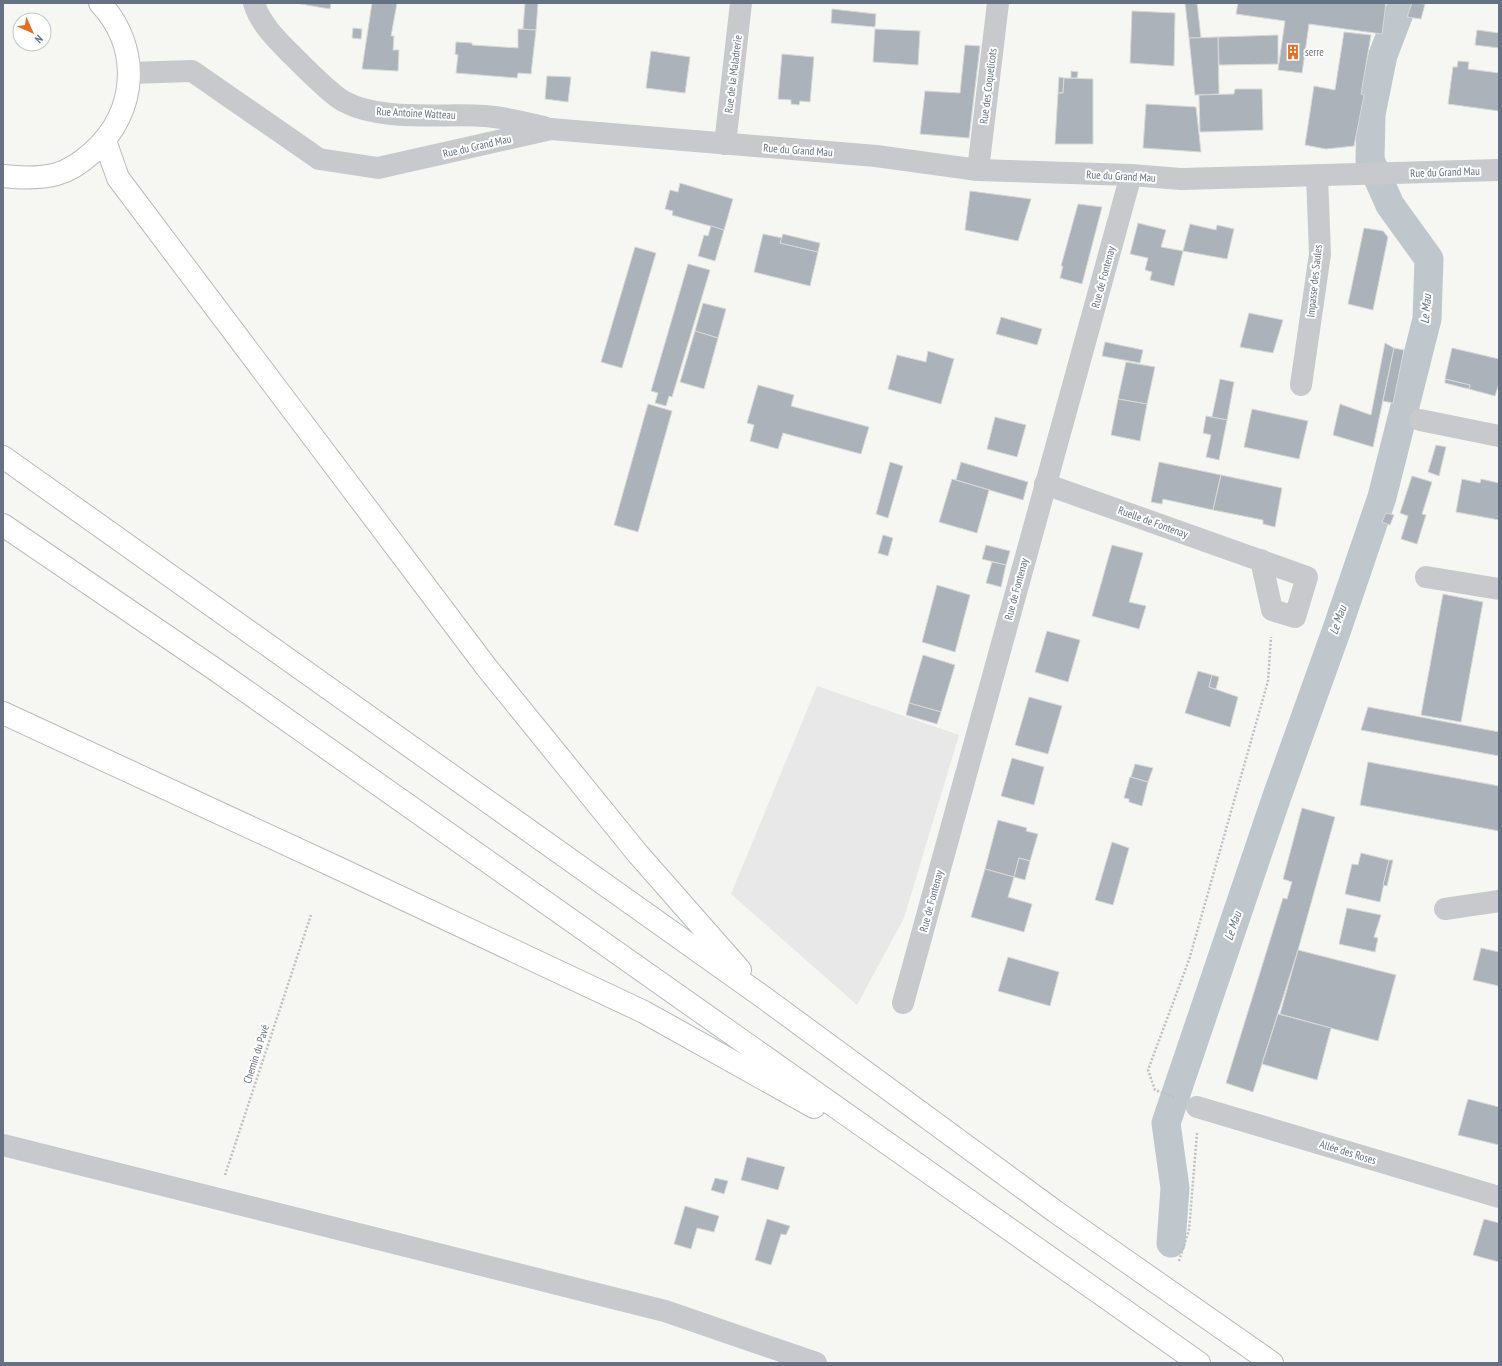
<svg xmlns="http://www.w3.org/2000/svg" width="1502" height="1366" font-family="'PT Sans Narrow',sans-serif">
  <rect width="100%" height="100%" fill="#f6f7f3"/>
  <polygon fill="#e7e8e7" points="817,686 959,735 904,918 857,1005 731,894"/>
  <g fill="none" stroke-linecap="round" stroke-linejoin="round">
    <polyline stroke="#bfc7cc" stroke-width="29" points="1171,1243 1175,1188 1166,1123 1277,796 1337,629 1382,497 1427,319 1429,259 1390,205 1370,160 1371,114 1383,55 1403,3"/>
  </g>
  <g fill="#acb2b9" stroke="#d8d8d6">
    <polygon points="295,3 331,3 330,9"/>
    <polygon points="372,3 397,3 391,36 394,36 393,50 399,50 398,71 362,69"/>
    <polygon points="525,3 538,3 536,30 523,29"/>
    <polygon points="1185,3 1197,3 1201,38 1189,38"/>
    <polygon points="1238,3 1386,3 1382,34 1309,24 1302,73 1278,70 1285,21 1236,14"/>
    <polygon points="1412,3 1425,4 1421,19 1407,17"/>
    <polygon points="832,9 876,14 875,27 831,23"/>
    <polygon points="1132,11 1175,13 1174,66 1130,63"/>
    <polygon points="353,28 362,29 361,39 352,38"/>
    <polygon points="518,29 536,30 531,74 518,73 517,78 456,73 458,55 455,54 456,42 472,43 472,45 518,48"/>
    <polygon points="875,29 920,31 918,65 873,62"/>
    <polygon points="1477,30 1499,33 1499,48 1475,45"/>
    <polygon points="1344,32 1371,35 1361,94 1364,95 1354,146 1326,149 1305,145 1314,86 1335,90"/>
    <polygon points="1278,35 1278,64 1219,65 1218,37"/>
    <polygon points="1218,37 1219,94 1195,95 1189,38"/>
    <polygon points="965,45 980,46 969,138 920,134 925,91 960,93"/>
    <polygon points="651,51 690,57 685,93 646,88"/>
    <polygon points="782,54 814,57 810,102 800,101 799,105 791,104 791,100 778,99"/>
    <polygon points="1458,61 1469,62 1468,69 1499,73 1499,111 1448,104 1453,67 1457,67"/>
    <polygon points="1071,71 1078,72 1077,78 1071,78"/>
    <polygon points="547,76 571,77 568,102 545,99"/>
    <polygon points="1059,77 1064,78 1063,93 1058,93"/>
    <polygon points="1064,78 1093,79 1093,144 1055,144 1058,93 1063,93"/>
    <polygon points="1235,89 1262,89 1263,130 1200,132 1199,95 1234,94"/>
    <polygon points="1146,104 1196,107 1201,152 1143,148"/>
    <polygon points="680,183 733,199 724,230 672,215 673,211 665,209 670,190 678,192"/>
    <polygon points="970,191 1031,199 1018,241 965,230"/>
    <polygon points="1078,204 1102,207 1082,284 1060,278 1063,266 1061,266"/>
    <polygon points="1138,223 1166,230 1161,247 1183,251 1174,286 1150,280 1152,272 1145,270 1148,258 1130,254"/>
    <polygon points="1190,224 1216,230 1217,225 1234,229 1227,259 1183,251"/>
    <polygon points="711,226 724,230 715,261 698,256 704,235 708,236"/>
    <polygon points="1364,228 1383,231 1388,237 1373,310 1348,304"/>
    <polygon points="763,234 782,238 780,243 818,252 810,286 754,272"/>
    <polygon points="783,234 820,243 818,252 780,243"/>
    <polygon points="635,247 656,253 622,368 601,362"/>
    <polygon points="688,264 710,270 672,397 669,396 666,406 655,403 658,393 651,391"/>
    <polygon points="703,303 726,309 718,338 695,331"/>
    <polygon points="1249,313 1283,320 1273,353 1240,347"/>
    <polygon points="1001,317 1042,329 1037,345 996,334"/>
    <polygon points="695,331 718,338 704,389 680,382"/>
    <polygon points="1105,342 1143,350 1140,363 1102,356"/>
    <polygon points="1385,343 1394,348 1373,447 1333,435 1340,404 1371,415"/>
    <polygon points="1394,348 1404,350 1393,403 1383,401"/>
    <polygon points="1452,348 1499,359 1499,383 1495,396 1469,389 1470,385 1445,379"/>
    <polygon points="928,351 954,359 941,404 888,389 897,355 926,362"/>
    <polygon points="1126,362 1155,367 1147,404 1118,399"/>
    <polygon points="1220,379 1234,382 1227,420 1212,417"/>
    <polygon points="1445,379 1470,385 1469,389 1445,383"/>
    <polygon points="758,385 794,395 791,406 869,427 861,454 783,433 778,449 750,441 754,425 747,423"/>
    <polygon points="1118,399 1147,404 1140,441 1111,435"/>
    <polygon points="648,404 672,411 638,532 614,525"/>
    <polygon points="1252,409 1308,421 1299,459 1244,447"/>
    <polygon points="1206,416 1227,420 1219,460 1206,457 1211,435 1203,433"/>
    <polygon points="995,417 1026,425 1017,457 987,449"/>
    <polygon points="1436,445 1446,447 1439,476 1428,472"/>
    <polygon points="890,462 903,466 888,518 876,514"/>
    <polygon points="961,462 1028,482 1023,500 956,480"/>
    <polygon points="1159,462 1221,475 1213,510 1163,499 1162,504 1151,502"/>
    <polygon points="1221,475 1282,488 1275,527 1263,524 1263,520 1213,510"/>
    <polygon points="1412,476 1432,482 1422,514 1426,515 1417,544 1401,539 1408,516 1400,513"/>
    <polygon points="952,479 989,490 977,533 939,522"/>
    <polygon points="1462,479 1480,483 1481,479 1499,483 1499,520 1456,512"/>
    <polygon points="1386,513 1394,515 1390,525 1382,522"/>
    <polygon points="883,535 893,538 888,556 878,553"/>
    <polygon points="986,545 1010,551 1006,565 982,559"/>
    <polygon points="1112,545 1143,553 1129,602 1146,606 1139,629 1092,616"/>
    <polygon points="992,562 1006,565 1001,587 986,583"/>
    <polygon points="937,585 970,595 955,652 922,642"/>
    <polygon points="1443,594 1483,602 1461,722 1421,715"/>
    <polygon points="1047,631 1080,640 1068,682 1035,672"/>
    <polygon points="923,655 955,665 941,712 909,703"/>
    <polygon points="1198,671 1212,675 1209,687 1238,697 1230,727 1185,713"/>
    <polygon points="1212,675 1219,677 1216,689 1209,687"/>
    <polygon points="1029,697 1062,706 1048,754 1015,745"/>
    <polygon points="909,703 941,712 937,724 906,715"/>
    <polygon points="1368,707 1499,732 1499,756 1361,730"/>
    <polygon points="1012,758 1044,767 1034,805 1001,796"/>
    <polygon points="1368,762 1499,786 1499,831 1360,805"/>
    <polygon points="1135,764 1153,768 1148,782 1131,777"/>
    <polygon points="1130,777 1148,782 1142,806 1129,802 1129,799 1124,798"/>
    <polygon points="1302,808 1335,817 1298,950 1253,1092 1226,1083 1283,898 1287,899 1292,882 1283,879"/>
    <polygon points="998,820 1027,828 1026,831 1038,834 1030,861 1019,858 1014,877 985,869"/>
    <polygon points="1112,842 1129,848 1113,905 1095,900"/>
    <polygon points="1361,853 1389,860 1380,902 1345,894 1352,864 1358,865"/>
    <polygon points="1019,858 1030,861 1025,880 1014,877"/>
    <polygon points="1389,860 1393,860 1387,886 1383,885"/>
    <polygon points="985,869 1014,877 1008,897 1032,904 1024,932 971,917"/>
    <polygon points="1347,908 1381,915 1374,937 1378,938 1375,952 1339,944"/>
    <polygon points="1481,948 1499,952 1499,986 1473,980"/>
    <polygon points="1298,950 1396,975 1378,1041 1280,1014"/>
    <polygon points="1008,957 1059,972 1050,1006 998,991"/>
    <polygon points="1278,1014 1331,1028 1317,1080 1262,1064"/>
    <polygon points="1468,1099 1499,1107 1499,1145 1458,1135"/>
    <polygon points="747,1157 785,1167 778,1190 741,1180"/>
    <polygon points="715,1178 728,1181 724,1194 711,1190"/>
    <polygon points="685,1206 719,1216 714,1232 697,1228 691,1249 674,1244"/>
    <polygon points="767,1219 790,1226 786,1235 781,1234 771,1265 755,1260"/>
    <polygon points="1484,1219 1499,1223 1499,1262 1473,1255"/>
  </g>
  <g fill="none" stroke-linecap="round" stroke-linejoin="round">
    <defs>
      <g id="major">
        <polyline points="105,141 118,178 487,668 638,854 740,970"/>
        <path d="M3,176C21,178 39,179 57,174C71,170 83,161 93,152C138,111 141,47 100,3"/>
        <polyline points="3,457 763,997 1056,1212 1272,1363"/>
        <polyline points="3,525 216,670 1199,1363"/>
        <polyline points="3,713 338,868 644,1012 814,1107"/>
      </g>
    </defs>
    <use href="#major" stroke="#b7babf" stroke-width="24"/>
    <g stroke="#bebfc2" stroke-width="2.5" stroke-dasharray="2 2" stroke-linecap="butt">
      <polyline points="1174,1097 1155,1090 1148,1070 1189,960 1268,681 1271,637"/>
      <polyline points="225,1175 311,915"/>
      <polyline points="1179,1261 1189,1230 1197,1133"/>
    </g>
    <g stroke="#c7c9cd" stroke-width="22">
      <path d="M254,3C260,24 278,41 293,56C305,68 329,93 343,101C381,122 442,113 485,116C504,117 525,123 544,127"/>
      <polyline points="129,73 192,71 319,159 378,168 551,129 876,156 978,170 1131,175 1181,179 1499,170"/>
      <polyline points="725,144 741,3"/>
      <polyline points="978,170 998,3"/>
      <polyline points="1301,385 1320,254 1317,176"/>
      <polyline points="1420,420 1499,436"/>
      <polyline points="1045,484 1307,577 1295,617 1272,610 1261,560"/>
      <polyline points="1426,577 1499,589"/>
      <polyline points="1445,909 1499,901"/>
      <polyline points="903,1003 1131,175"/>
      <polyline points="1197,1107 1499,1197"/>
      <polyline points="3,1145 665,1311 816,1363"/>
    </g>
    <use href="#major" stroke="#fff" stroke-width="22"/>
  </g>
  <defs>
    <symbol id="building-bare" viewBox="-9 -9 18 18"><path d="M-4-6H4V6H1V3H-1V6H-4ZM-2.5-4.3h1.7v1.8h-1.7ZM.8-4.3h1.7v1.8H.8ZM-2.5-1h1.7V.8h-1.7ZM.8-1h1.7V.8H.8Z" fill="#e36e27" stroke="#fff" stroke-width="2.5" paint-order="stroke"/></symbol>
  </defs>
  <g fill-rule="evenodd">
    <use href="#building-bare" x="1282" y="41" width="22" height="22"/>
  </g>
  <g text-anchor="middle" stroke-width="4" stroke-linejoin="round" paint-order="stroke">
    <g font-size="11" fill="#657284" stroke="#fff" text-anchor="start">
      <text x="1305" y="56">serre</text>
    </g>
    <g font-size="11" fill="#657284" stroke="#fff">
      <text transform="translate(733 74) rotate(-83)" y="4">Rue de la Maladrerie</text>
      <text transform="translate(988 86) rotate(-83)" y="4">Rue des Coquelicots</text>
      <text transform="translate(416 113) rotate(3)" y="4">Rue Antoine Watteau</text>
      <text transform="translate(477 146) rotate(-13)" y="4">Rue du Grand Mau</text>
      <text transform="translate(798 150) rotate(4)" y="4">Rue du Grand Mau</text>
      <text transform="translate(1445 172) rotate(-2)" y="4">Rue du Grand Mau</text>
      <text transform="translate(1121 176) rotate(3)" y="4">Rue du Grand Mau</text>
      <text transform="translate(1103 277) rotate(-75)" y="4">Rue de Fontenay</text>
      <text transform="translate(1314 281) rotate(-84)" y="4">Impasse des Saules</text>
      <text transform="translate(1153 522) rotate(20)" y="4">Ruelle de Fontenay</text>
      <text transform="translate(1016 589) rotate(-75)" y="4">Rue de Fontenay</text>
      <text transform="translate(931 901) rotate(-75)" y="4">Rue de Fontenay</text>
      <text transform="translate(256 1054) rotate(-72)" y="4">Chemin du Pavé</text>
      <text transform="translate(1348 1152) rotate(17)" y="4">Allée des Roses</text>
    </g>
    <g font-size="12" font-style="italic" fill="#617381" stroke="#fff">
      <text transform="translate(1426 309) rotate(-85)" y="4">Le Mau</text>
      <text transform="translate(1338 620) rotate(-71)" y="4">Le Mau</text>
      <text transform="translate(1233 926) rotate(-71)" y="4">Le Mau</text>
    </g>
  </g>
  <rect width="1502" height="1366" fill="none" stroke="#657284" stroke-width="8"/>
  <g transform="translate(32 32) rotate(135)"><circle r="19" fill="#ffffff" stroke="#c1c7ce"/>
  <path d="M0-3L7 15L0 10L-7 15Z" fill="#e36e27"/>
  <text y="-6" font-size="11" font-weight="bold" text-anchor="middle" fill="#657284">N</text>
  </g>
</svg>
